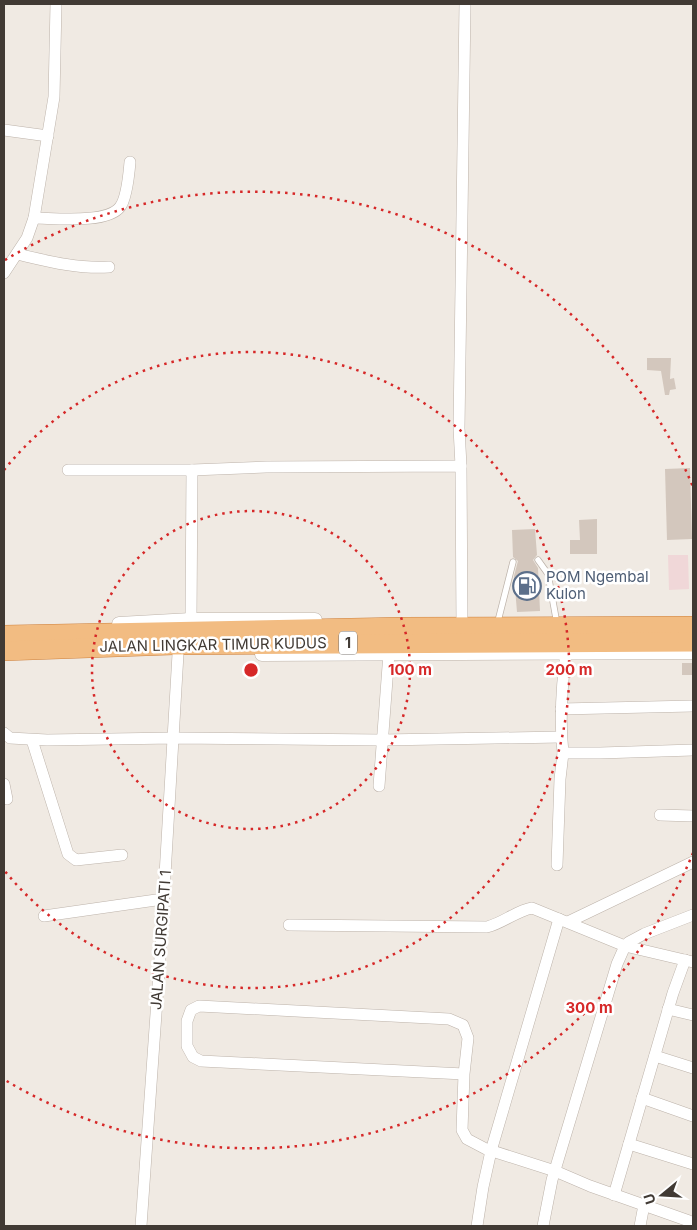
<svg xmlns="http://www.w3.org/2000/svg" width="697" height="1230" font-family="Inter,sans-serif">
  <rect width="100%" height="100%" fill="#f0eae3"/>
  <polygon fill="#f0d7d8" points="668,555 688,555 689,589 669,590"/>
  <g fill="#d3c7bd">
    <polygon points="647,358 671,358 670,379 674,378 676,389 670,390 669,395 665,395 661,371 647,370"/>
    <polygon points="690,468 692,539 667,540 665,469"/>
    <polygon points="597,519 597,554 570,554 570,540 580,540 579,520"/>
    <polygon points="535,529 537,555 533,560 538,568 540,611 517,612 514,576 518,561 513,557 512,530"/>
    <rect x="682" y="663" width="11" height="12"/>
  </g>
  <g fill="none" stroke-linecap="round" stroke-linejoin="round">
    <defs>
      <g id="service">
        <polyline points="538,560 548,574 557,624"/>
        <polyline points="497,625 513,562"/>
      </g>
      <g id="minor">
        <polyline points="4,130 48,136"/>
        <path d="M34,218C54,218 107,224 120,207C127,198 129,174 130,162"/>
        <path d="M17,254C47,261 77,269 109,267"/>
        <polyline points="4,273 27,238 34,218 54,97 56,4"/>
        <polyline points="461,466 459,428 465,4"/>
        <polyline points="68,470 192,470 191,620"/>
        <polyline points="192,470 266,467 461,466 462,626"/>
        <path d="M567,645C562,681 559,717 563,753H600L693,750"/>
        <polyline points="561,709 693,706"/>
        <polyline points="4,733 10,738 47,740 174,738 382,740 561,737"/>
        <polyline points="32,740 68,854 76,860 122,855"/>
        <polyline points="4,784 7,799"/>
        <polyline points="379,786 389,653"/>
        <polyline points="660,815 693,816"/>
        <polyline points="557,865 560,779 563,753"/>
        <polyline points="44,916 163,899"/>
        <polyline points="568,922 693,862"/>
        <path d="M289,925L487,927C503,923 516,911 532,908L625,946L693,962"/>
        <polyline points="668,1009 693,1015"/>
        <polyline points="655,1056 693,1068"/>
        <polyline points="464,1074 201,1061 193,1057 187,1046 187,1021 191,1010 199,1006 449,1019 463,1025 468,1038 464,1074 462,1130 467,1139 486,1149 555,1171 590,1186 689,1221"/>
        <polyline points="642,1098 693,1116"/>
        <polyline points="629,1144 693,1164"/>
        <polyline points="614,1195 673,993 685,960"/>
        <polyline points="141,1226 161,943 178,654"/>
        <polyline points="477,1226 483,1187 491,1151 559,919"/>
        <polyline points="543,1226 552,1180 617,964 625,946 629,942 644,934 693,915"/>
        <polyline points="640,1226 644,1205"/>
      </g>
      <g id="tertiary">
        <polyline points="119,624 191,620 315,620"/>
        <polyline points="262,654 693,652"/>
      </g>
      <g id="trunk">
        <polyline points="4,635 400,627 693,626"/>
        <polyline points="4,651 174,645 693,642"/>
      </g>
    </defs>
    <use href="#service" stroke="#bdb3aa" stroke-width="7"/>
    <use href="#minor" stroke="#bdb3aa" stroke-width="12"/>
    <use href="#tertiary" stroke="#bdb3aa" stroke-width="15"/>
    <use href="#trunk" stroke="#ce823f" stroke-width="20"/>
    <use href="#service" stroke="#fff" stroke-width="5.5"/>
    <use href="#minor" stroke="#fff" stroke-width="11"/>
    <use href="#tertiary" stroke="#fff" stroke-width="14"/>
    <use href="#trunk" stroke="#f2bc82" stroke-width="19"/>
  </g>
  <g fill="none" stroke="#d62828" stroke-width="2.5" stroke-dasharray="2.5 5">
    <circle cx="251" cy="670" r="159"/>
    <path d="M4 470A318 318 0 1 1 4 870"/>
    <path d="M693 853A478 478 0 0 1 5 1080M5 260A478 478 0 0 1 693 487"/>
  </g>
  <defs>
    <symbol id="fuel-ring" viewBox="-11 -11 22 22"><circle r="9.5" fill="#fff" stroke="#5c6f8a" stroke-width="1.5"/><path d="M-5.5-6h7V0h2V4h1.3V-2.5L3-4.5l.8-.8L6-3V5H2.5V1h-1V6h-7ZM-4.2-4.7v3.2H.2V-4.7Z" fill="#5c6f8a"/></symbol>
  </defs>
  <g fill-rule="evenodd">
    <use href="#fuel-ring" x="511" y="570" width="32" height="32"/>
  </g>
  <g text-anchor="middle" stroke-width="5" stroke-linejoin="round" paint-order="stroke">
    <rect fill="#fff" stroke="#7a7571" stroke-width="1" x="339" y="631.5" width="18" height="23" rx="4"/>
    <g font-size="14" font-weight="bold" fill="#413a34">
      <text x="348" y="648">1</text>
    </g>
    <g font-size="15" fill="#4e5e75" stroke="#fff" text-anchor="start">
      <text x="546" y="582">POM Ngembal<tspan x="546" dy="17">Kulon</tspan></text>
    </g>
    <g font-size="15" fill="#413a34" stroke="#fff">
      <text transform="translate(213 645) rotate(-1)" y="5">JALAN LINGKAR TIMUR KUDUS</text>
      <text transform="translate(161 940) rotate(-86)" y="5">JALAN SURGIPATI 1</text>
    </g>
  </g>
  <circle cx="251" cy="670" r="8" fill="#d62828" stroke="#fff" stroke-width="2.5"/>
  <g font-size="15" text-anchor="middle" font-weight="bold" fill="#d62828" stroke="#fff" stroke-width="5" stroke-linejoin="round" paint-order="stroke">
    <text x="410" y="675">100 m</text>
    <text x="569" y="675">200 m</text>
    <text x="589" y="1013">300 m</text>
  </g>
  <rect width="697" height="1230" fill="none" stroke="#413a34" stroke-width="10"/>
  <g transform="translate(662 1195) rotate(252)" stroke="#ffffff" stroke-width="4" paint-order="stroke">
  <path d="M0-4L9 19L0 12L-9 19Z" fill="#413a34"/>
  <text y="-8" font-size="14" font-weight="bold" text-anchor="middle" fill="#413a34">U</text>
  </g>
</svg>
